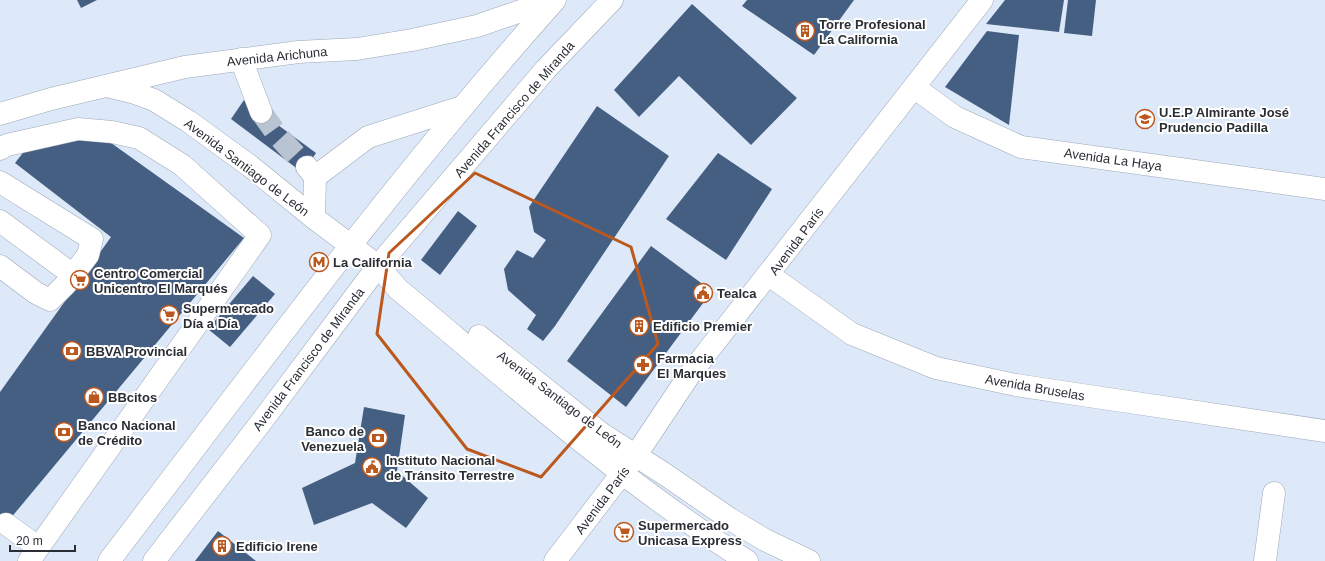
<svg xmlns="http://www.w3.org/2000/svg" width="1325" height="561" font-family="Helvetica,sans-serif">
  <rect width="100%" height="100%" fill="#dde9f9"/>
  <g fill="#455f82">
    <polygon points="77,0 97,0 81,8"/>
    <polygon points="747,0 854,0 814,55 742,6"/>
    <polygon points="1005,0 1064,0 1059,32 986,24"/>
    <polygon points="1068,0 1096,0 1092,36 1064,33"/>
    <polygon points="692,4 797,98 751,145 679,76 639,117 614,90"/>
    <polygon points="987,31 1019,35 1009,125 945,87"/>
    <polygon points="244,100 316,153 303,173 231,119"/>
    <polygon points="597,106 669,156 555,326 543,341 527,329 536,315 508,290 504,269 517,250 533,258 546,240 534,232 529,207"/>
    <polygon points="100,135 244,238 0,531 0,392 111,237 15,163 29,145"/>
    <polygon points="718,153 772,189 726,260 666,219"/>
    <polygon points="458,211 477,226 440,275 421,260"/>
    <polygon points="651,246 712,291 626,407 567,361"/>
    <polygon points="253,276 275,294 230,347 208,329"/>
    <polygon points="364,407 405,415 397,471 428,498 406,528 372,503 314,525 302,488 355,463"/>
    <polygon points="218,531 256,561 195,561"/>
  </g>
  <g fill="none" stroke-linecap="round" stroke-linejoin="round">
    <polyline stroke="#b9c4d2" stroke-width="22" stroke-dasharray="22 11" stroke-linecap="butt" points="261,112 279,137 307,167"/>
    <defs>
      <g id="minor">
        <polyline points="241,59 261,112"/>
        <path d="M107,86L132,92L154,100L188,121L250,166L314,218L378,266L398,289C511,383 622,482 747,561"/>
        <polyline points="915,88 955,117 1021,147 1325,189"/>
        <polyline points="0,114 51,99 185,67 298,52 357,49 412,40 477,26 553,0"/>
        <polyline points="0,149 7,145 78,129 112,132 139,138 182,165 260,235 29,561"/>
        <polyline points="307,167 315,177 314,218"/>
        <polyline points="315,177 368,137 462,107"/>
        <polyline points="0,182 92,239 88,255 66,284 50,300 36,293 0,266"/>
        <polyline points="0,221 73,275"/>
        <polyline points="769,275 852,334 936,368 1016,385 1082,395 1325,431"/>
        <polyline points="479,336 602,434 666,475 730,519 765,540 809,561"/>
        <polyline points="6,524 38,547"/>
        <polyline points="555,561 636,455 690,374 982,0"/>
        <polyline points="1265,561 1274,493"/>
      </g>
      <g id="major">
        <path d="M109,561C254,371 396,178 555,0"/>
        <polyline points="154,561 262,421 378,266 546,69 612,0"/>
      </g>
    </defs>
    <use href="#minor" stroke="#9da8b7" stroke-width="23"/>
    <use href="#major" stroke="#9da8b7" stroke-width="23"/>
    <use href="#minor" stroke="#fff" stroke-width="22"/>
    <use href="#major" stroke="#fff" stroke-width="22"/>
  </g>
  <path fill="none" stroke="#bb581e" stroke-width="3" stroke-linejoin="round" d="M475,173L631,247L658,344L541,477L467,449L377,334L389,253Z"/>
  <defs>
    <symbol id="building-ring" viewBox="-11 -11 22 22"><circle r="9.5" fill="#fff" stroke="#bb581e" stroke-width="1.5"/><path d="M-4-6H4V6H1V3H-1V6H-4ZM-2.5-4.3h1.7v1.8h-1.7ZM.8-4.3h1.7v1.8H.8ZM-2.5-1h1.7V.8h-1.7ZM.8-1h1.7V.8H.8Z" fill="#bb581e"/></symbol>
    <symbol id="school-ring" viewBox="-11 -11 22 22"><circle r="9.5" fill="#fff" stroke="#bb581e" stroke-width="1.5"/><path d="M0-5L7-2L0 1L-7-2ZM-4 1L0 2.5L4 1V4Q0 6-4 4Z" fill="#bb581e"/></symbol>
    <symbol id="metro-ring" viewBox="-11 -11 22 22"><circle r="9.5" fill="#fff" stroke="#bb581e" stroke-width="1.5"/><path d="M-5.5 5V-5H-3L0 0L3-5H5.5V5H3V-.5L0 4L-3-.5V5Z" fill="#bb581e"/></symbol>
    <symbol id="supermarket-ring" viewBox="-11 -11 22 22"><circle r="9.5" fill="#fff" stroke="#bb581e" stroke-width="1.5"/><path d="M-6-5.5h2.5l.6 2H6L4.5 2H-2.5L-4.4-4H-6ZM-1.5 3.2a1.3 1.3 0 1 0 .1 0ZM3 3.2a1.3 1.3 0 1 0 .1 0Z" fill="#bb581e"/></symbol>
    <symbol id="civic-ring" viewBox="-11 -11 22 22"><circle r="9.5" fill="#fff" stroke="#bb581e" stroke-width="1.5"/><path d="M-.6-6.5H3V-4.5H.6V-3L4-1V1h2V6H-6V1h2V-1L-.6-3ZM-1.2 2.5V6h2.4V2.5Z" fill="#bb581e"/></symbol>
    <symbol id="bank-ring" viewBox="-11 -11 22 22"><circle r="9.5" fill="#fff" stroke="#bb581e" stroke-width="1.5"/><path d="M-6-4H6V4H-6ZM0-2.3a2.3 2.3 0 1 0 0 4.6a2.3 2.3 0 1 0 0-4.6Z" fill="#bb581e"/></symbol>
    <symbol id="pharmacy-ring" viewBox="-11 -11 22 22"><circle r="9.5" fill="#fff" stroke="#bb581e" stroke-width="1.5"/><path d="M-2-6h4v4h4v4h-4v4h-4v-4h-4v-4h4Z" fill="#bb581e"/></symbol>
    <symbol id="shop-ring" viewBox="-11 -11 22 22"><circle r="9.5" fill="#fff" stroke="#bb581e" stroke-width="1.5"/><path d="M-5-2.5h2.3a2.7 3.5 0 0 1 5.4 0H5L5.5 6h-11ZM-1.5-2.5h3a1.5 2.3 0 0 0-3 0Z" fill="#bb581e"/></symbol>
  </defs>
  <g fill-rule="evenodd">
    <use href="#building-ring" x="794" y="20" width="22" height="22"/>
    <use href="#school-ring" x="1134" y="108" width="22" height="22"/>
    <use href="#metro-ring" x="308" y="251" width="22" height="22"/>
    <use href="#supermarket-ring" x="69" y="269" width="22" height="22"/>
    <use href="#civic-ring" x="692" y="282" width="22" height="22"/>
    <use href="#supermarket-ring" x="158" y="304" width="22" height="22"/>
    <use href="#building-ring" x="628" y="315" width="22" height="22"/>
    <use href="#bank-ring" x="61" y="340" width="22" height="22"/>
    <use href="#pharmacy-ring" x="632" y="354" width="22" height="22"/>
    <use href="#shop-ring" x="83" y="386" width="22" height="22"/>
    <use href="#bank-ring" x="53" y="421" width="22" height="22"/>
    <use href="#bank-ring" x="367" y="427" width="22" height="22"/>
    <use href="#civic-ring" x="361" y="456" width="22" height="22"/>
    <use href="#supermarket-ring" x="613" y="521" width="22" height="22"/>
    <use href="#building-ring" x="211" y="535" width="22" height="22"/>
  </g>
  <g text-anchor="middle" stroke-width="4" stroke-linejoin="round" paint-order="stroke">
    <g font-size="13" font-weight="bold" fill="#2a2e34" stroke="#fff" text-anchor="start">
      <text x="819" y="29">Torre Profesional<tspan x="819" dy="15">La California</tspan></text>
      <text x="1159" y="117">U.E.P Almirante José<tspan x="1159" dy="15">Prudencio Padilla</tspan></text>
      <text x="333" y="267">La California</text>
      <text x="94" y="278">Centro Comercial<tspan x="94" dy="15">Unicentro El Marqués</tspan></text>
      <text x="717" y="298">Tealca</text>
      <text x="183" y="313">Supermercado<tspan x="183" dy="15">Día a Día</tspan></text>
      <text x="653" y="331">Edificio Premier</text>
      <text x="86" y="356">BBVA Provincial</text>
      <text x="657" y="363">Farmacia<tspan x="657" dy="15">El Marques</tspan></text>
      <text x="108" y="402">BBcitos</text>
      <text x="78" y="430">Banco Nacional<tspan x="78" dy="15">de Crédito</tspan></text>
      <text x="364" y="436" text-anchor="end">Banco de<tspan x="364" dy="15">Venezuela</tspan></text>
      <text x="386" y="465">Instituto Nacional<tspan x="386" dy="15">de Tránsito Terrestre</tspan></text>
      <text x="638" y="530">Supermercado<tspan x="638" dy="15">Unicasa Express</tspan></text>
      <text x="236" y="551">Edificio Irene</text>
    </g>
    <g font-size="13" fill="#2a2e34" stroke="#fff">
      <text transform="translate(277 56) rotate(-6)" y="5">Avenida Arichuna</text>
      <text transform="translate(514 109) rotate(-49)" y="5">Avenida Francisco de Miranda</text>
      <text transform="translate(1113 159) rotate(8)" y="5">Avenida La Haya</text>
      <text transform="translate(247 167) rotate(37)" y="5">Avenida Santiago de León</text>
      <text transform="translate(796 241) rotate(-53)" y="5">Avenida París</text>
      <text transform="translate(308 359) rotate(-53)" y="5">Avenida Francisco de Miranda</text>
      <text transform="translate(1035 387) rotate(10)" y="5">Avenida Bruselas</text>
      <text transform="translate(560 399) rotate(37)" y="5">Avenida Santiago de León</text>
      <text transform="translate(602 500) rotate(-53)" y="5">Avenida París</text>
    </g>
  </g>
  <path d="M10 545v6h65v-6" fill="none" stroke="#2a2e34" stroke-width="2"/>
  <text x="16" y="545" font-size="12" fill="#2a2e34" stroke="#ffffff" stroke-width="3" paint-order="stroke">20 m</text>
</svg>
